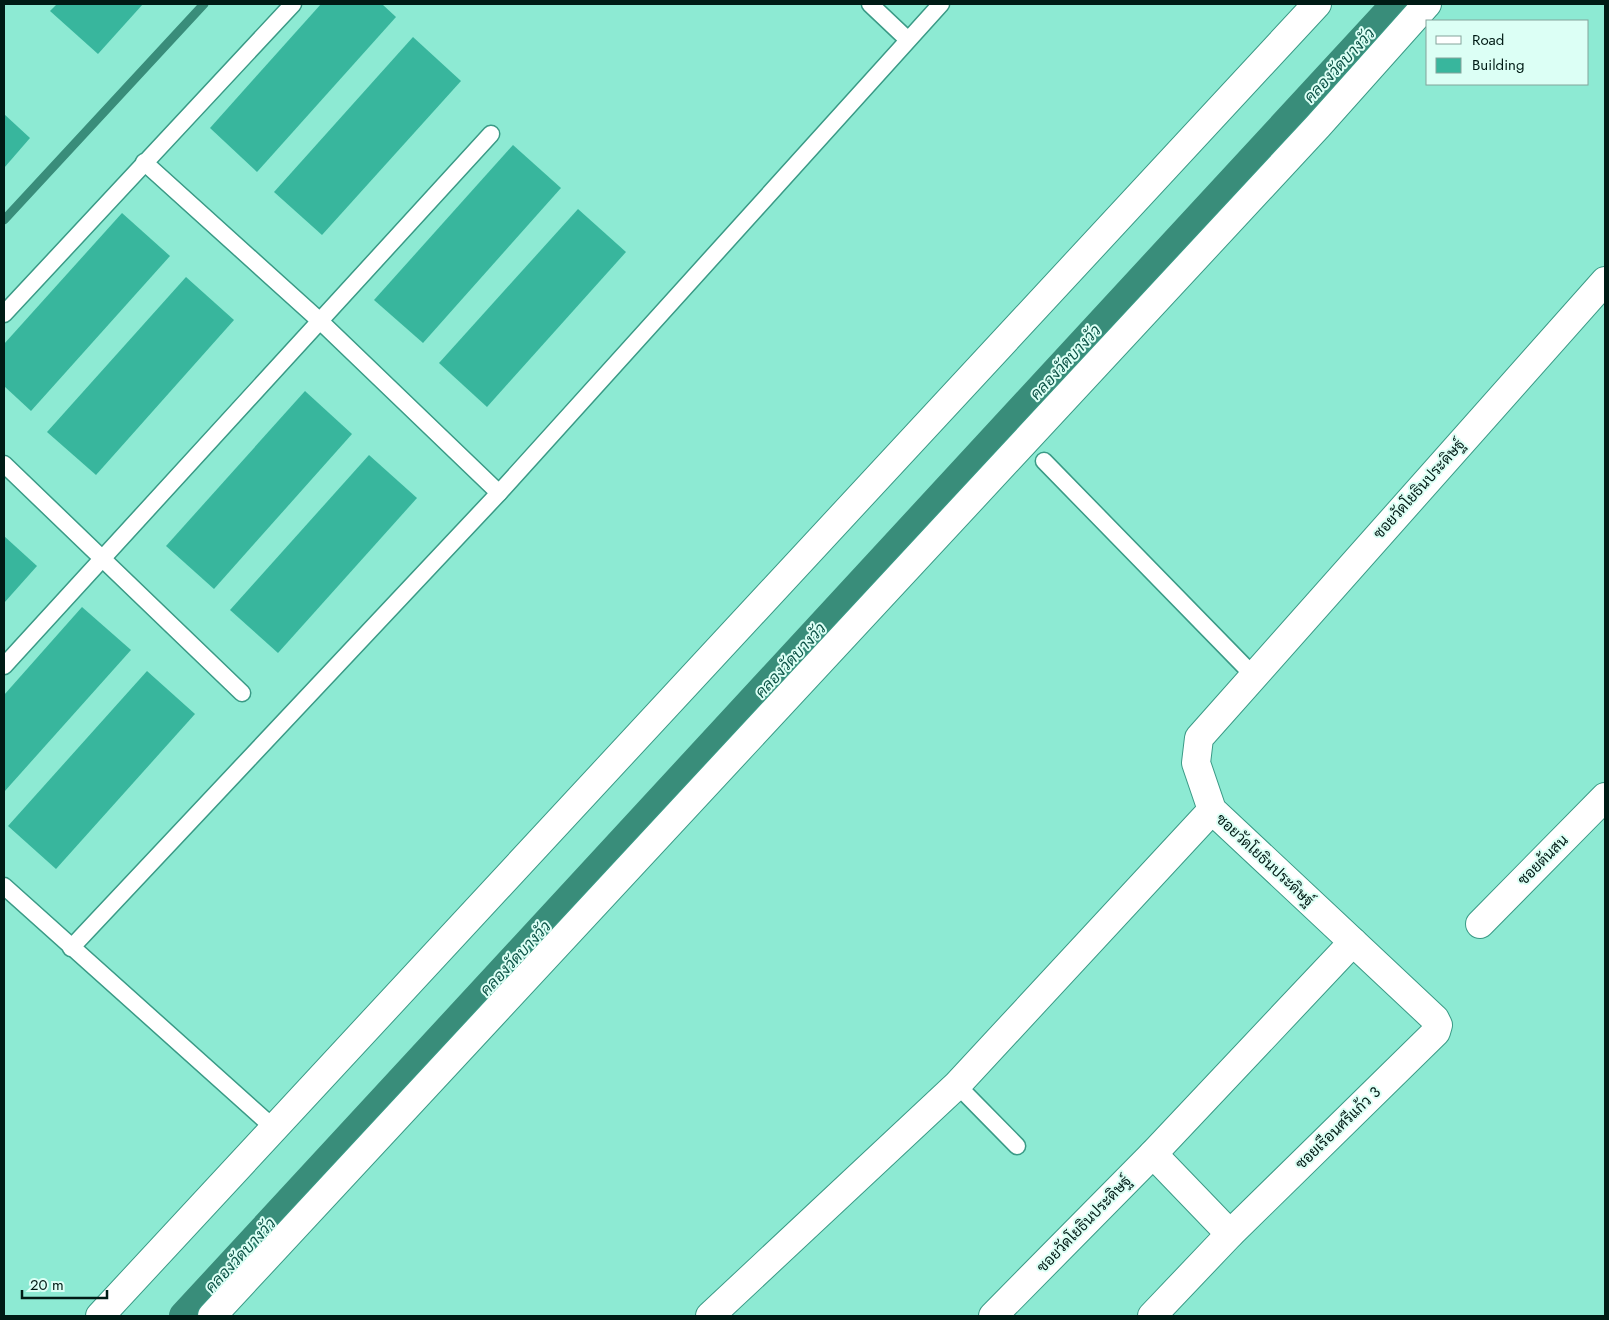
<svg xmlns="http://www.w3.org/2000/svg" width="1609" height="1320" font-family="Jost,Sarabun,sans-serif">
  <rect width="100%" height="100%" fill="#8dead3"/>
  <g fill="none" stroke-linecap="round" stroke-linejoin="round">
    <polyline stroke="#398d7a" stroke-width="9" points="4,220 204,4"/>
    <polyline stroke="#398d7a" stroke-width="30" points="184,1316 1396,4"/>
  </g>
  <g fill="#38b69d">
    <polygon points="57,4 143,4 98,54 50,11"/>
    <polygon points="321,4 382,4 396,17 257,172 210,128"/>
    <polygon points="413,37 461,81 322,235 274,192"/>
    <polygon points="4,114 30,138 4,168"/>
    <polygon points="513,145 561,188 423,343 374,300"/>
    <polygon points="578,209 626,252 487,407 439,363"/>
    <polygon points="122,213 170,256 31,411 4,386 4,344"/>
    <polygon points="186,277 234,320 96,475 47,432"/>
    <polygon points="305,391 352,434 214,589 166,546"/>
    <polygon points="369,455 417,498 278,653 230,610"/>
    <polygon points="4,536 37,566 4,603"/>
    <polygon points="82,607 131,650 4,792 4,695"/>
    <polygon points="147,671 195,714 56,869 8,826"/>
  </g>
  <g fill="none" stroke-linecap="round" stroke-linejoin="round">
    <defs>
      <g id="lane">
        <polyline points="870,4 907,39"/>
        <polyline points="144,162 320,321 499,493"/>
        <polyline points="4,314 293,4"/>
        <polyline points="1044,461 1253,675"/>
        <polyline points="4,464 242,693"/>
        <polyline points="4,666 491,134"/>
        <polyline points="4,886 275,1129"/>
        <polyline points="71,948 499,493 941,4"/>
        <polyline points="957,1085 1017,1146"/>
      </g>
      <g id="street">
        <polyline points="1480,924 1605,797"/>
        <polyline points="1153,1154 1230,1234"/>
        <polyline points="100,1316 1317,4"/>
        <polyline points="212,1316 1318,126 1427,4"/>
        <polyline points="710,1316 957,1085 1212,810"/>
        <polyline points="993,1316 1153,1154 1353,942 1212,810 1196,763 1199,738 1605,281"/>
        <polyline points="1152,1316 1230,1234 1436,1032 1438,1025 1435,1019 1353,942"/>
      </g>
    </defs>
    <use href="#lane" stroke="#3a9a86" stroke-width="19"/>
    <use href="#street" stroke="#3a9a86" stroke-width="30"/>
    <use href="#lane" stroke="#fff" stroke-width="16"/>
    <use href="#street" stroke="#fff" stroke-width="28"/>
  </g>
  <g text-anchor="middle" stroke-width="4" stroke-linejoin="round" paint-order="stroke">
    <g font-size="15" fill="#001b15" stroke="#dcfff5">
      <text transform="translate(1419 489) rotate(-48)" y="5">ซอยวัดโยธินประดิษฐ์</text>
      <text transform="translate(1265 860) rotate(43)" y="5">ซอยวัดโยธินประดิษฐ์</text>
      <text transform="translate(1543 860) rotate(-45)" y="5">ซอยต้นสน</text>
      <text transform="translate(1338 1128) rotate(-44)" y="5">ซอยเรือนศรีแก้ว 3</text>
      <text transform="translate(1084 1224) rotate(-46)" y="5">ซอยวัดโยธินประดิษฐ์</text>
    </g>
    <g font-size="16" font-style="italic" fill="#0c5346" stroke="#dcfff5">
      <text transform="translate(1339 65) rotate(-47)" y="6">คลองวัดบางวัว</text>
      <text transform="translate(1065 362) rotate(-47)" y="6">คลองวัดบางวัว</text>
      <text transform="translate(790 660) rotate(-47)" y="6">คลองวัดบางวัว</text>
      <text transform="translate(515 958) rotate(-47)" y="6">คลองวัดบางวัว</text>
      <text transform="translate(240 1255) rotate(-47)" y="6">คลองวัดบางวัว</text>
    </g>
  </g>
  <rect width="1609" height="1320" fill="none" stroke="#001b15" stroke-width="10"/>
  <rect x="1426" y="20" width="162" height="65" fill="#dcfff5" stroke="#84a49b"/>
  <rect x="1436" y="36" width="25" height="8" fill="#ffffff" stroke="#84a49b"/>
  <text x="1472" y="45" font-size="15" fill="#001b15">Road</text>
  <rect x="1436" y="58" width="25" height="15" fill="#38b69d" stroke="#84a49b"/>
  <text x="1472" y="70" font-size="15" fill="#001b15">Building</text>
  <path d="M22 1290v8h85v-8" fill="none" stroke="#001b15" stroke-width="2.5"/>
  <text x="30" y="1290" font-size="15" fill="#001b15" stroke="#dcfff5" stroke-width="4" paint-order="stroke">20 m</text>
</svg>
